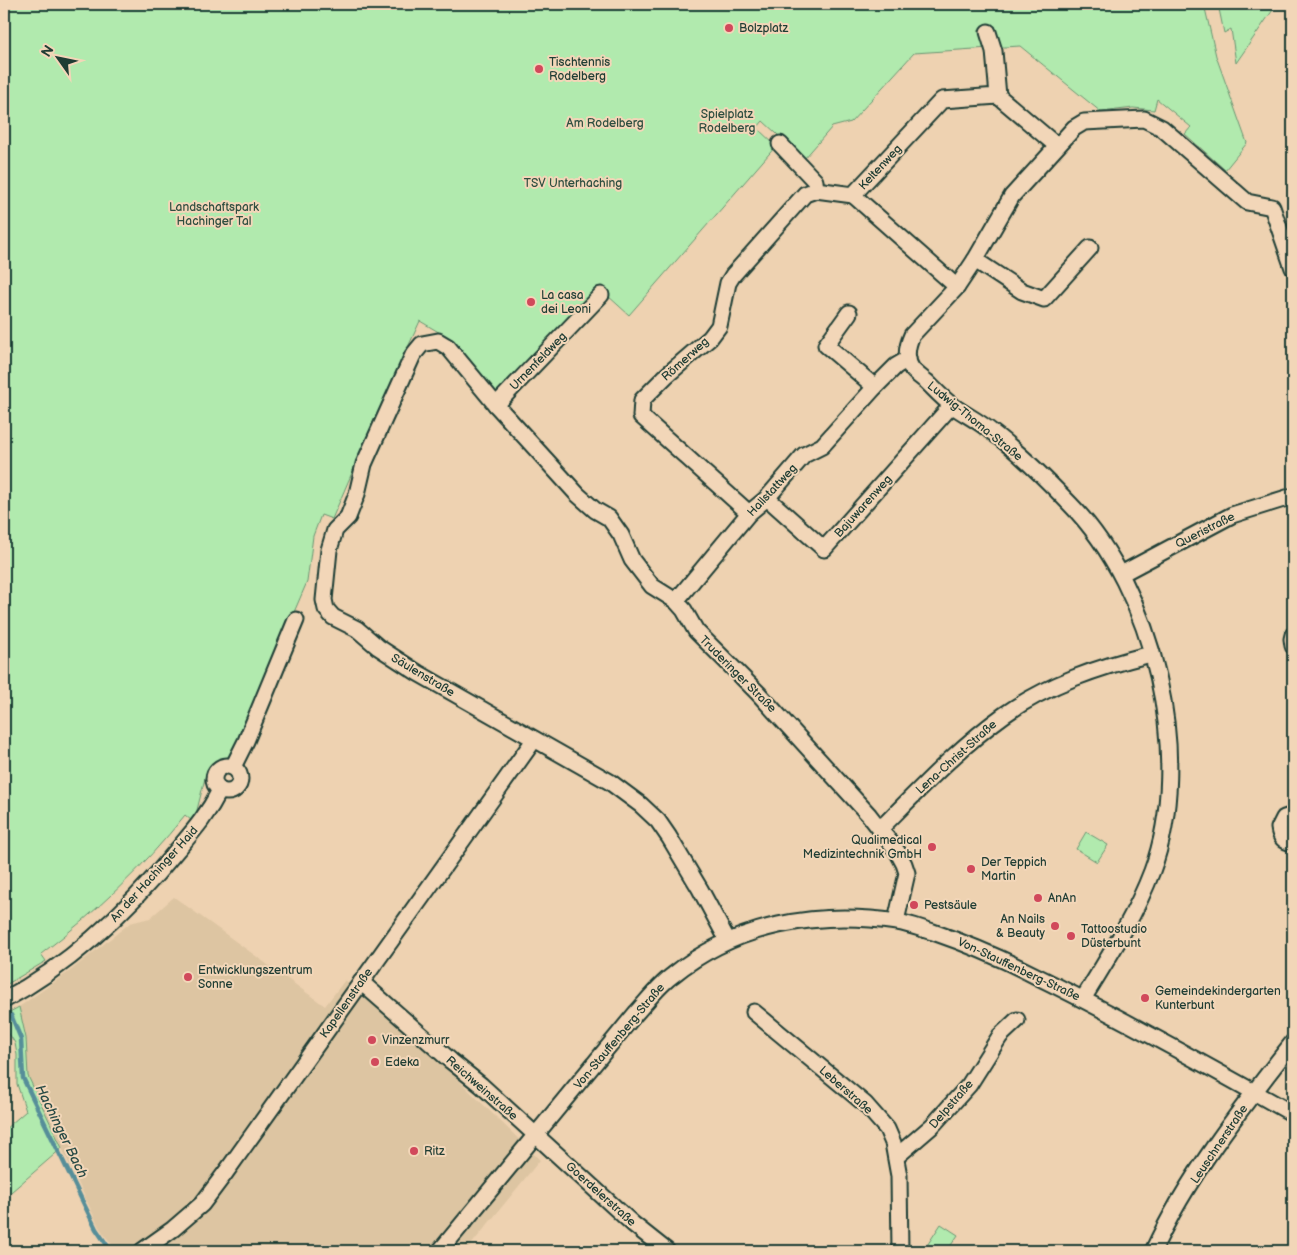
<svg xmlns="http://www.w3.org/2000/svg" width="1297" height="1255" font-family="'Balsamiq Sans',sans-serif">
  <rect width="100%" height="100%" fill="#eed2b1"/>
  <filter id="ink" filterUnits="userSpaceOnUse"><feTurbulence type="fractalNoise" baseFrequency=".02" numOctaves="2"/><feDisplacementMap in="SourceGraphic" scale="10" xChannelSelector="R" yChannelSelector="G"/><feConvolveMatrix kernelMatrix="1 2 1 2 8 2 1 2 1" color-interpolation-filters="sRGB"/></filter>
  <g filter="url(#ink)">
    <polygon fill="#ddc5a2" points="174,897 325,1006 345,980 448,1070 540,1160 466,1251 116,1251 99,1227 28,1076 26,1038 19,1007 70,971 130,923 150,918"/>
    <g fill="#b1eaae" stroke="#689471">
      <path d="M4,4H1204L1216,56L1247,143L1225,170L1185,134L1191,127L1157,99L1154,110L1133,108L1101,112L1020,46L914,53L851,122L832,127L804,159L763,121L757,128L776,146L629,315L607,295L497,394L447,337L420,321L380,408L332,519L321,515L313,536L307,582L232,756C222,760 214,760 207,770L196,814L192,821L185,815C143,868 95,913 41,954L46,961L4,986Z"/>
      <polygon points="1218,4 1277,4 1236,63 1231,29 1224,33"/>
      <polygon points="1086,832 1108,845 1097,862 1076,849"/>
      <polygon points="19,1007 26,1038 28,1076 62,1148 4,1198 4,1130 26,1111 17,1084 17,1055 15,1043 4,1026 4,1015"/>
      <polygon points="941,1224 958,1235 947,1251 926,1251 924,1250"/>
    </g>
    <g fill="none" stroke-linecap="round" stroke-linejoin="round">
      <polyline stroke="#578e99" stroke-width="4.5" points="11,1015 21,1039 23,1078 96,1229 111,1251"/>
      <defs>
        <g id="street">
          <polyline points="998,96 1057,146"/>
          <polyline points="780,144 815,181 816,190"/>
          <polyline points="853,195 942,100 998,96 994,51 988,32"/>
          <polyline points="853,195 957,287"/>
          <polyline points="975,260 1022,291 1044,299 1090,248"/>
          <polyline points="875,387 896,366 908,359"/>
          <polyline points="496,405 601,295"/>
          <polyline points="767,498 824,549 952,405"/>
          <polyline points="749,513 641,416 642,400 667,375 710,338 719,326 728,283 733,275 805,194 816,190 853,195"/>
          <polyline points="1121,574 1232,515 1293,496"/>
          <polyline points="676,601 749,513 767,498 804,455 822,446 875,387 826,345 849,313"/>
          <polyline points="1293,635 1292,639 1293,646"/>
          <circle cx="227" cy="779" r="13"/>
          <polyline points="233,767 246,741 296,620"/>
          <path d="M1293,815L1284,818L1279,828C1280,837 1284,842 1293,843"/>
          <path d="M880,829C919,790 958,748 1004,715C1048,684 1099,667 1151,654"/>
          <polyline points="728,941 700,889 669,837 658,821 641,805 610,782 418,673 378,647 357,629 333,617 326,609 324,600 329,550 335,530 348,517 357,494 364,464 413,355 422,344 438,341 448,347 496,405 577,494 595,510 609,518 621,535 632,560 652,586 676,601 684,610 696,631 758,693 869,815 897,851 904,864 907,873 896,921"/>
          <polyline points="361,982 451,1061 481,1085 633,1224 667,1251"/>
          <path d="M1083,999C1108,958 1135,916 1152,871C1194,758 1154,589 1070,504C1046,479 1020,453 992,432C980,422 966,415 953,406C943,399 935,390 927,382C922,378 916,374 912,369C905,359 907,346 912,335L957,287L975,260L1012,196L1074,128L1084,122L1144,119L1162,128L1247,202L1272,207L1293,268"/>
          <path d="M4,1000C72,964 130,908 178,849C195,829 208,814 220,790"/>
          <polyline points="754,1012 865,1104 887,1129 893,1143 899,1176 900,1251"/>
          <polyline points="896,1157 932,1126 969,1085 1000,1036 1017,1020"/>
          <polyline points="142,1251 173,1229 202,1204 226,1172 534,740"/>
          <path d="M440,1251L636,1013C648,1000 659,985 673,975C736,924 818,910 897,922C910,924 922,929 933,932C968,944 1001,958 1034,975C1122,1018 1208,1066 1293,1114"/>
          <path d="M1153,1251C1188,1175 1242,1107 1293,1042"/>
        </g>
      </defs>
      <use href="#street" stroke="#1f3d34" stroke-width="19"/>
      <use href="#street" stroke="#f2d6b8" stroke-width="15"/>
    </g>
  </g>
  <g fill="#d1495b" stroke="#f2d6b8" stroke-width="2">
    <circle cx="729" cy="28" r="5"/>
    <circle cx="539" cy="69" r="5"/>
    <circle cx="531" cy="302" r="5"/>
    <circle cx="932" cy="847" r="5"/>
    <circle cx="971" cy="869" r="5"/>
    <circle cx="1038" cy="898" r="5"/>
    <circle cx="914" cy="905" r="5"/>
    <circle cx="1055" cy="926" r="5"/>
    <circle cx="1071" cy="936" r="5"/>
    <circle cx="188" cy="977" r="5"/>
    <circle cx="1145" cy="998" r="5"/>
    <circle cx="372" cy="1040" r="5"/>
    <circle cx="375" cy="1062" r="5"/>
    <circle cx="414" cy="1151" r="5"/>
  </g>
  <g text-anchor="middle" stroke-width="4" stroke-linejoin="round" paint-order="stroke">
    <g font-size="12" fill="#1f3d34" stroke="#f2d6b8" text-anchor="start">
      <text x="739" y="32">Bolzplatz</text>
      <text x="549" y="66">Tischtennis<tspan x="549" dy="14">Rodelberg</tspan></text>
      <text x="541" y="299">La casa<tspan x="541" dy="14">dei Leoni</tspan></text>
      <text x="922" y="844" text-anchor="end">Qualimedical<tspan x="922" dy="14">Medizintechnik GmbH</tspan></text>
      <text x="981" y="866">Der Teppich<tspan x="981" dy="14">Martin</tspan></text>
      <text x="1048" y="902">AnAn</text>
      <text x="924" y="909">Pestsäule</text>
      <text x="1045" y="923" text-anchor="end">An Nails<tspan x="1045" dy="14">&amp; Beauty</tspan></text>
      <text x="1081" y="933">Tattoostudio<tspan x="1081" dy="14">Düsterbunt</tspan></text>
      <text x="198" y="974">Entwicklungszentrum<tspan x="198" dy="14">Sonne</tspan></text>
      <text x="1155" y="995">Gemeindekindergarten<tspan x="1155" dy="14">Kunterbunt</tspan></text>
      <text x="382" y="1044">Vinzenzmurr</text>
      <text x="385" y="1066">Edeka</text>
      <text x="424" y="1155">Ritz</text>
    </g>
    <g font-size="12" fill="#2e4e40" stroke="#f2d6b8">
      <text x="727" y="118">Spielplatz<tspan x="727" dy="14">Rodelberg</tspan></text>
      <text x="605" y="127">Am Rodelberg</text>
      <text x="573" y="187">TSV Unterhaching</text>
      <text x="214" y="211">Landschaftspark<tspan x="214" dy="14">Hachinger Tal</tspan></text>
    </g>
    <g font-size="12" fill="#1f3d34" stroke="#f2d6b8">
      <text transform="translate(880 167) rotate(-47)" y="4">Keltenweg</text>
      <text transform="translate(685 359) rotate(-42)" y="4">Römerweg</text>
      <text transform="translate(538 361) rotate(-46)" y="4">Urnenfeldweg</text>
      <text transform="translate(975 421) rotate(39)" y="4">Ludwig-Thoma-Straße</text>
      <text transform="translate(772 490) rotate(-47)" y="4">Hallstattweg</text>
      <text transform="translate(863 506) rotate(-48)" y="4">Bajuwarenweg</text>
      <text transform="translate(1205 530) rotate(-27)" y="4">Queristraße</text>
      <text transform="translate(738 674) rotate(45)" y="4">Truderinger Straße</text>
      <text transform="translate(423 675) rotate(31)" y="4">Säulenstraße</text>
      <text transform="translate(956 757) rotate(-42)" y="4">Lena-Christ-Straße</text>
      <text transform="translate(154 874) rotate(-48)" y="4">An der Hachinger Haid</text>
      <text transform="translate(1019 969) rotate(25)" y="4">Von-Stauffenberg-Straße</text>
      <text transform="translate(346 1003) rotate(-55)" y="4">Kapellenstraße</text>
      <text transform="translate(619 1036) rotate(-50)" y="4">Von-Stauffenberg-Straße</text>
      <text transform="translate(482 1088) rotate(41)" y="4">Reichweinstraße</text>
      <text transform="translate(846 1090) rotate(41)" y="4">Leberstraße</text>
      <text transform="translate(951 1104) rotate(-49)" y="4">Delpstraße</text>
      <text transform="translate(1219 1144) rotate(-56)" y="4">Leuschnerstraße</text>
      <text transform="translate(601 1194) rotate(42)" y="4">Goerdelerstraße</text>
    </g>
    <g font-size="14" font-style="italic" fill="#284a45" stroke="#f2d6b8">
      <text transform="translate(62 1131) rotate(64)" y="5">Hachinger Bach</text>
    </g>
  </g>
  <rect width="1297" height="1255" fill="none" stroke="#f2d6b8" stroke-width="20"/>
  <rect x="10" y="10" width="1277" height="1235" fill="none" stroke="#1f3d34" stroke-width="2" filter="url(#ink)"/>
  <g transform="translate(58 58) rotate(303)" stroke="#f2d6b8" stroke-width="4" paint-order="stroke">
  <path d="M0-4L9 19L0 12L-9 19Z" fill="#1f3d34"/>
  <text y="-8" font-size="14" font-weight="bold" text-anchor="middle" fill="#1f3d34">N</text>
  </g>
</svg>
